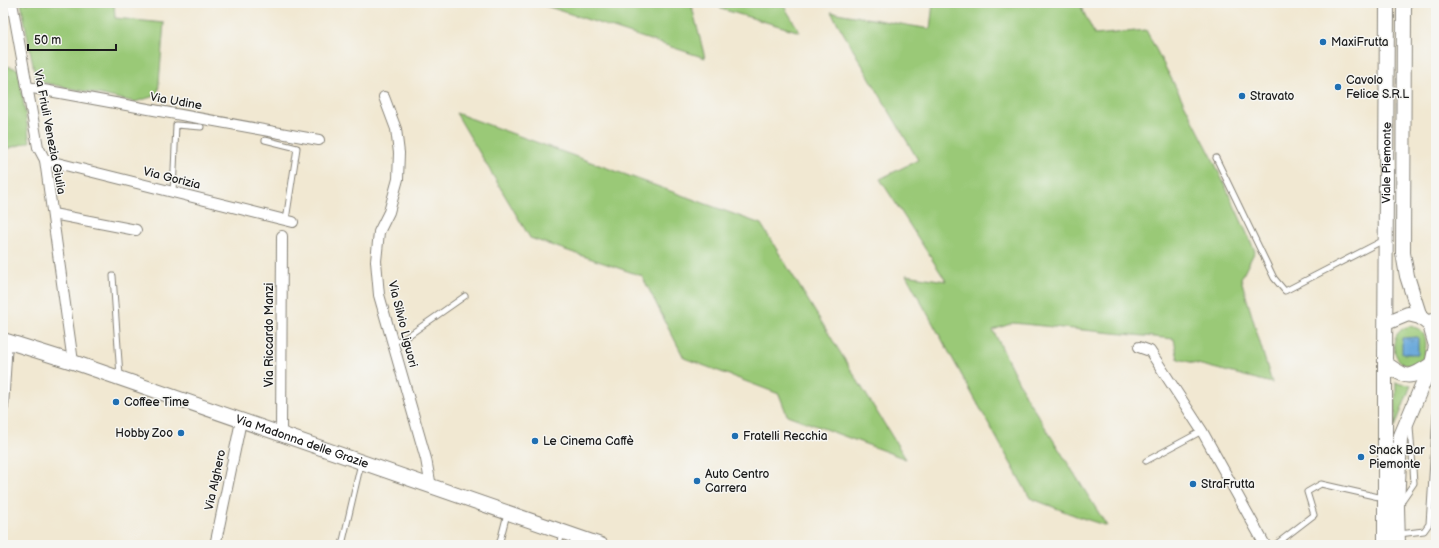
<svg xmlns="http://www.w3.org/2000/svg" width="1439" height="548" font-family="'Balsamiq Sans',sans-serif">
  <defs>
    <pattern id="water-ripples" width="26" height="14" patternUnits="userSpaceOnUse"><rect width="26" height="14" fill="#67a7da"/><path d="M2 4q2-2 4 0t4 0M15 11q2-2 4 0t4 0" fill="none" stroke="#5487b0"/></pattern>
  </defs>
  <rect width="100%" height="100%" fill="#f6f6f2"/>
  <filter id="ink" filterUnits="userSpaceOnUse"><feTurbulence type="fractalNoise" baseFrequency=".025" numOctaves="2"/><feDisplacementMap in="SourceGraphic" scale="8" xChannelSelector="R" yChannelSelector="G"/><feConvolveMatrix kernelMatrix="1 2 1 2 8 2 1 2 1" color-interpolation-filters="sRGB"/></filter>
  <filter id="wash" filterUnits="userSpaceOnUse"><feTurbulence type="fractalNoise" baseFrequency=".012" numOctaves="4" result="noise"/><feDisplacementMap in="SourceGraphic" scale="16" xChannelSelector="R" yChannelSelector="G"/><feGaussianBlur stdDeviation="0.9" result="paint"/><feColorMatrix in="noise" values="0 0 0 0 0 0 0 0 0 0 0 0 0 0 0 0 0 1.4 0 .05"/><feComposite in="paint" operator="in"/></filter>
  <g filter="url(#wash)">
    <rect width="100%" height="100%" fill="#f1e8d2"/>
    <g fill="#9ac977" stroke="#5b724a">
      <polygon points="21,3 114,3 115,18 164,23 158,95 135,102 36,81"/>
      <polygon points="537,3 691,3 705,58"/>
      <polygon points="716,3 782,3 800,32 721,9"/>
      <polygon points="933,3 1079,3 1095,35 1146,30 1211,155 1255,251 1241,279 1272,383 1178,359 1174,339 1013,323 993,330 1025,395 1107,526 1079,517 1030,498 906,275 946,281 880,179 918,160 831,12 930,29"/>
      <polygon points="3,65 18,69 30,142 6,149 3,148"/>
      <polygon points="456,113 761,224 906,459 787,415 779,394 684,358 642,276 530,238"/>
      <path d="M1410,326C1428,329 1428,344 1423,359C1398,383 1379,333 1410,326Z"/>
      <polygon points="1396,382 1400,384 1411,385 1395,427"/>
    </g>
    <polygon fill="url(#water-ripples)" stroke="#42627b" points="1418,337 1418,354 1402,354 1402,338"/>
  </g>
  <g filter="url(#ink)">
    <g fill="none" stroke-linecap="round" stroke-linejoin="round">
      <defs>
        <g id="lane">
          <polyline points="265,140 297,148 286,220"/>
          <polyline points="1216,158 1274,278 1285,291 1384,240"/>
          <polyline points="173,192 176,125 201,127"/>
          <polyline points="113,276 120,376"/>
          <polyline points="1425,318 1436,316"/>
          <polyline points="393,342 405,338 465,296"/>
          <polyline points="1146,461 1202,431"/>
          <polyline points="1401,502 1414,483 1410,426"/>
          <polyline points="1399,534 1424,531 1429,524 1436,414"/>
          <polyline points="342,545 361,463"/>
          <polyline points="499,545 507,514"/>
          <polyline points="559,545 562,533"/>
          <polyline points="1275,545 1314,515 1307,492 1321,484 1383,498"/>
        </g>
        <g id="street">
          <polyline points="12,3 38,147 45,160 73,362"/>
          <polyline points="27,87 319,140"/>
          <polyline points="384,97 396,129 399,153 398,179 389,212 379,232 376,261 379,295 426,459 431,487"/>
          <polyline points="45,160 293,222"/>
          <polyline points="53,214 136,230"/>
          <polyline points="1139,347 1150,351 1202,431 1265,545"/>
          <polyline points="3,407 7,341"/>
          <polyline points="281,435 282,236"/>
          <polyline points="216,545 216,541 241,421"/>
        </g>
        <g id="secondary">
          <polyline points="1404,3 1403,253 1407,276 1420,317"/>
          <path id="s1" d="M1386,323L1408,314L1420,317L1430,325L1436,346L1432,364C1409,379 1408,380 1385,363C1386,243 1387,123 1387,3"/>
          <path id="s2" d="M3,340L73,362L601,545"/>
          <polyline points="1385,545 1385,363"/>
          <polyline points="1398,545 1397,507 1400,438 1431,364"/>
        </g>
      </defs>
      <use href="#lane" stroke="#868277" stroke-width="7"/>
      <use href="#street" stroke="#868277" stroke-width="12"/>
      <use href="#secondary" stroke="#868277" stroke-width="16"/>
      <use href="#lane" stroke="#fff" stroke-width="5"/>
      <use href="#street" stroke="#fff" stroke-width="10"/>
      <use href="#secondary" stroke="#fff" stroke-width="14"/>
    </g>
  </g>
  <g fill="#1f6fb2" stroke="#f6f6f2" stroke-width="1.5">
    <circle cx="1323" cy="42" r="4"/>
    <circle cx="1338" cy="87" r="4"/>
    <circle cx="1242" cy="96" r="4"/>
    <circle cx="116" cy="402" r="4"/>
    <circle cx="181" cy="433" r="4"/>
    <circle cx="735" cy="436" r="4"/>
    <circle cx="535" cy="441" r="4"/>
    <circle cx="1361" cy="457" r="4"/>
    <circle cx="697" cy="481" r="4"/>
    <circle cx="1193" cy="484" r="4"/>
  </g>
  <g text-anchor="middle" stroke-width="3" stroke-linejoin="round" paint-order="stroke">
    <g font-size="12" fill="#1c1c1c" stroke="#f6f6f2" text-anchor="start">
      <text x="1331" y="46">MaxiFrutta</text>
      <text x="1346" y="84">Cavolo<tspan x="1346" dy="14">Felice S.R.L</tspan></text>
      <text x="1250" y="100">Stravato</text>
      <text x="124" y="406">Coffee Time</text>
      <text x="173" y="437" text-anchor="end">Hobby Zoo</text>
      <text x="743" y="440">Fratelli Recchia</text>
      <text x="543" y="445">Le Cinema Caffè</text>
      <text x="1369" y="454">Snack Bar<tspan x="1369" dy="14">Piemonte</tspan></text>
      <text x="705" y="478">Auto Centro<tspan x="705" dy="14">Carrera</tspan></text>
      <text x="1201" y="488">StraFrutta</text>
    </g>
    <g font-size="12" fill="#1c1c1c" stroke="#f6f6f2">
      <text transform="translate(176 101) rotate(10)" y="4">Via Udine</text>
      <text transform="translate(50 132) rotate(79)" y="4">Via Friuli Venezia Giulia</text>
      <text dy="4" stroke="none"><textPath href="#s1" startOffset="343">Viale Piemonte</textPath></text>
      <text transform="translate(172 178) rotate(14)" y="4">Via Gorizia</text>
      <text transform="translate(403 324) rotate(76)" y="4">Via Silvio Liguori</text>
      <text transform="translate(269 335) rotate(-90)" y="4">Via Riccardo Manzi</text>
      <text dy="4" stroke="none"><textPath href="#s2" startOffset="316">Via Madonna delle Grazie</textPath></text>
      <text transform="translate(215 480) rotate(-78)" y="4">Via Alghero</text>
    </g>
  </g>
  <rect width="1439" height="548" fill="none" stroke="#f6f6f2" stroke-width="16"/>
  <path d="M28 44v6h88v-6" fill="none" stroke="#1c1c1c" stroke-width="2"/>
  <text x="34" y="44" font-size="12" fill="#1c1c1c" stroke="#f6f6f2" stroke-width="3" paint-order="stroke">50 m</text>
</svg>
